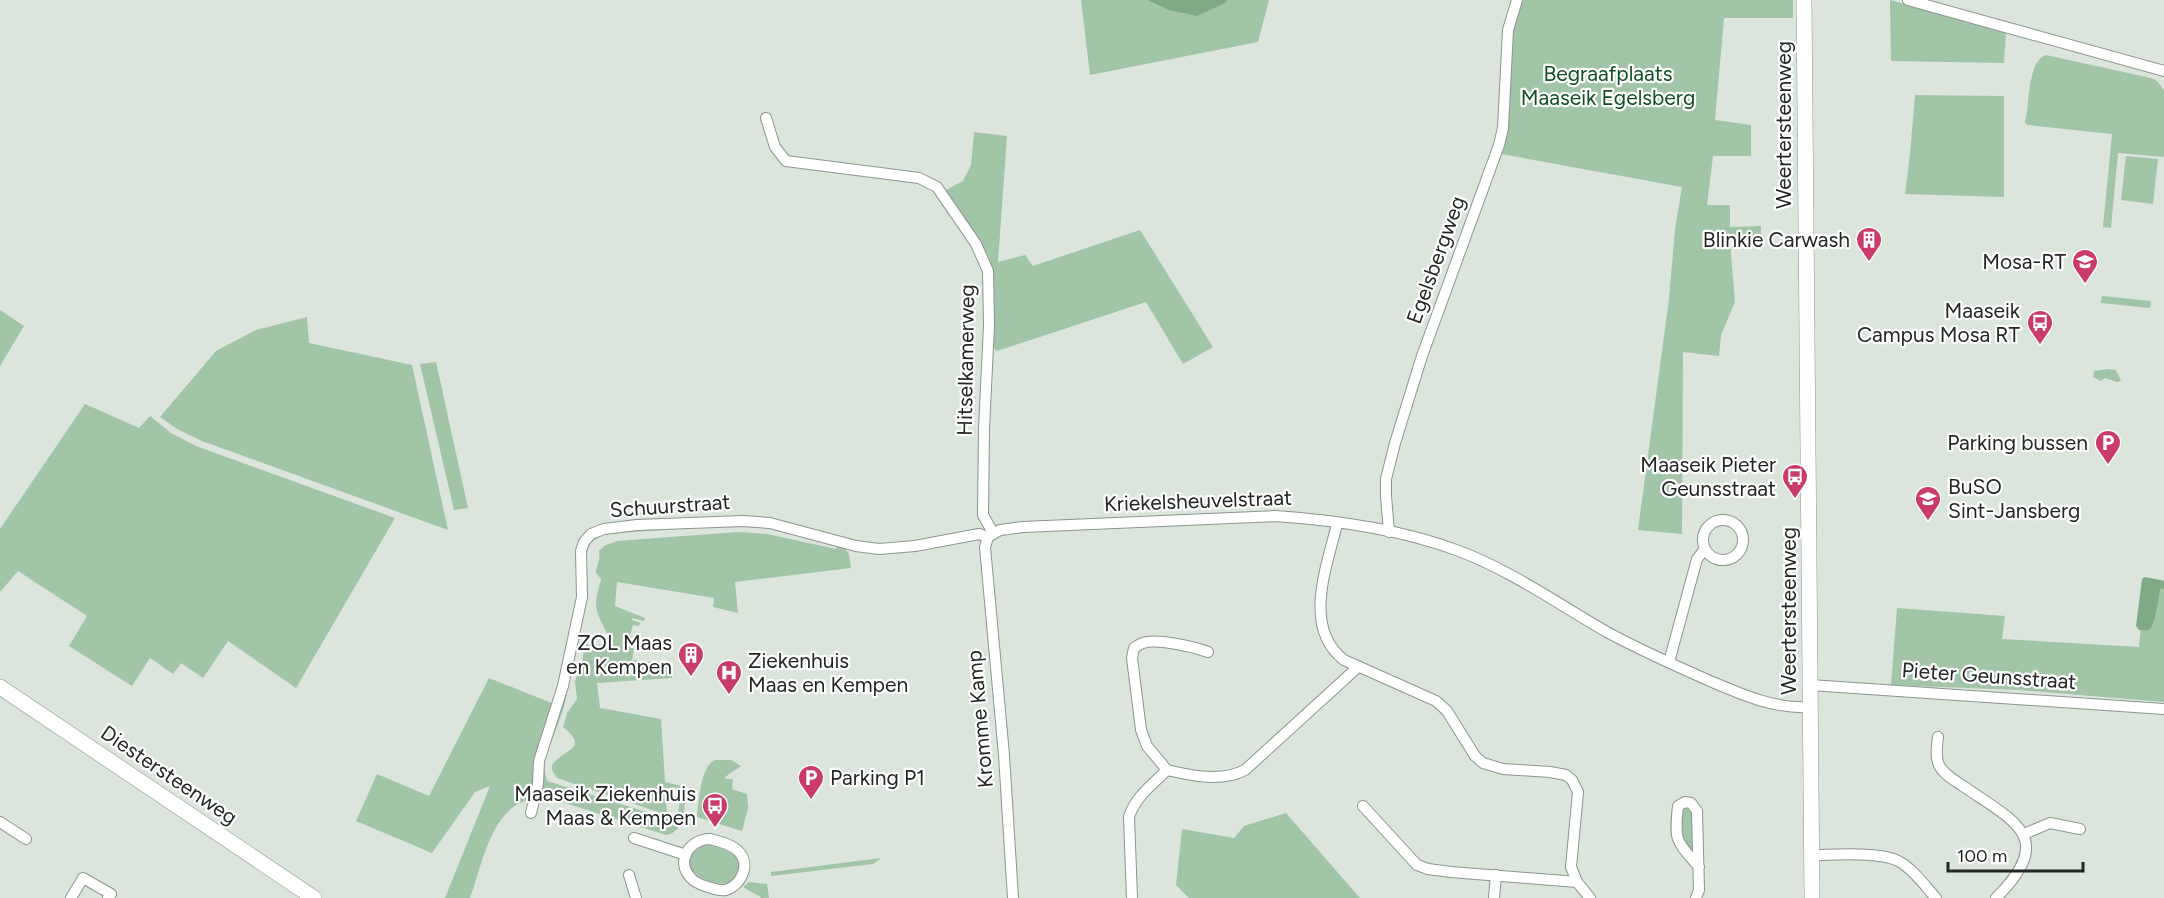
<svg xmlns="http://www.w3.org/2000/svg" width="2164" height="898" font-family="Figtree,sans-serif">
  <rect width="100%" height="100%" fill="#dbe5dc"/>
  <g fill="#a2c4a7" fill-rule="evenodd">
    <polygon points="1081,0 1147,0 1169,10 1225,3 1228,0 1269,0 1258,42 1090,75"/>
    <polygon points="1520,0 1793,0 1793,18 1724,18 1715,120 1751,125 1751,156 1713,156 1707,205 1730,205 1730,227 1761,226 1761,238 1730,240 1735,302 1721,335 1719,356 1683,352 1682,534 1638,530 1669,299 1675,229 1682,187 1501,154 1511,34"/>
    <polygon points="1890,0 2006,32 2004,63 1891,61"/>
    <path d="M2046,55L2151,78L2157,81L2164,90V157L2118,153L2111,228L2103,227L2112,134L2027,125L2025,122C2030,105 2027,61 2046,55Z"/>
    <polygon points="1915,95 2004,96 2004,197 1905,194 1910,154"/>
    <polygon points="974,132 1007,136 998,262 1025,255 1033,266 1140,230 1213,347 1183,364 1146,302 997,351 990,344 991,266 989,257 946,190 963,181 971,165"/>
    <polygon points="2126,156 2158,159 2153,204 2121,200"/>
    <polygon points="2102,296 2151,301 2150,308 2101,303"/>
    <polygon points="0,310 24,326 0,366"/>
    <polygon points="307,317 309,343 412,365 448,530 202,441 177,429 160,417 216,351 256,330"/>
    <polygon points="436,362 468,508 454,510 420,364"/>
    <polygon points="2109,369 2116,370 2121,381 2117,382 2105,378 2101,381 2093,377 2094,371"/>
    <polygon points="85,404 139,428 150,416 171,433 196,446 395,518 296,688 228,641 203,678 181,663 173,674 150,658 132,686 69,646 87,616 18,571 0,592 0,529"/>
    <path d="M740,523L768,525L842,545L849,554L851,568L735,582L738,613L713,607L714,598L617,582L615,606L645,618L644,621L632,618V620L640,623L639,626L633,625L630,636L636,638L632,660L672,664V678L597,683L600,708L661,719L665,782L686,787C684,803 687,832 666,835L556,800L541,798L539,793L541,762L565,692L585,597L582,552L590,538L605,531ZM736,525L774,529L837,546L836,549L767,534L738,532L617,541L604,546L599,551C601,561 595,568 596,573C598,575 600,577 601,580C592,608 596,612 609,637L606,644L598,646L585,644L582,663L575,681L577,699L567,713L563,727C590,749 565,748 552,765V770L557,778L667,815L666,794L668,789L674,787L680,791L678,819L675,821L547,781L543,765L564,707L588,589L584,557L590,543L604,534Z"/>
    <polygon points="2150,578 2164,581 2164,702 2019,690 1891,685 1897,608 2005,616 2002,639 2139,647 2142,612 2147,612"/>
    <path d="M489,678L554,704L537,778L529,800C491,808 482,866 470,898H445L490,786L475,792L432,853L356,821L377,774L429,796Z"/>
    <path d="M715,760H731L741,766L725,777L726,779H733L732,789L747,794L748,808L742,831L697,817C699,801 700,767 715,760Z"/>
    <polygon points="1685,804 1694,810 1694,854 1680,838 1681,807"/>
    <polygon points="1286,813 1360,898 1189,898 1176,885 1182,829 1234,838 1244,826"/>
    <path d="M709,844C730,851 753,859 729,883C716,886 697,878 689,868L688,856L700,845Z"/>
    <polygon points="881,858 873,864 771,876 771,872"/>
    <polygon points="749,882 767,884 769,898 762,898 743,887"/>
  </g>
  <g fill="#80a986">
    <polygon points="1147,0 1228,0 1225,3 1197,16 1169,10"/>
    <path d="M2145,577L2164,581V589L2160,588C2159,596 2155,627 2149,630C2148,631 2140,630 2139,630L2136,626L2142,579Z"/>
  </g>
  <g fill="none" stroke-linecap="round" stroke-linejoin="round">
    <defs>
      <g id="street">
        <polyline points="1908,0 2164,71"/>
        <polyline points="766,118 775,147 786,161 919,178 937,187 976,244 988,271 989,325 984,429 983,515 993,533"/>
        <circle cx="1723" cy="540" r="20"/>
        <path d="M1337,524C1327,566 1302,628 1344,660L1436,701L1447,711L1475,756L1483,763L1503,769L1550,772L1566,775L1572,780L1578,792L1571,867L1577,882L1590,898"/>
        <polyline points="1389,532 1386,496 1386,479 1395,443 1422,356 1499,145 1503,128 1508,30 1517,0"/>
        <path d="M988,537L1000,530L1023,527L1275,516C1335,520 1403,530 1459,551C1512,571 1558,604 1607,632C1640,650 1676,666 1710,681C1743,695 1774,709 1810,707"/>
        <polyline points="988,537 985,547 1004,755 1013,898"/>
        <path d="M1208,652C1194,647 1156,638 1143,643C1140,644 1137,646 1134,648L1132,658L1141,730L1147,746L1167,770C1192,776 1222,782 1245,770L1358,667"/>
        <polyline points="1669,662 1697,559 1705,549"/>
        <polyline points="1810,685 2164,709"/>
        <path d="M1938,737C1937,746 1935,756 1939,765C1943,774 1954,780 1963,786C2015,822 2057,837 1996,898"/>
        <polyline points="1363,806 1417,865 1428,869 1451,872 1577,882"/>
        <polyline points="531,813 538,784 539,761 563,686 582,597 581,551 584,542 591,534 604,529 637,525 743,521 770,523 856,546 879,549 915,546 979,534 988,537"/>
        <polyline points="0,822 26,839"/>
        <polyline points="2024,834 2050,823 2080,829"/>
        <polyline points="634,838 686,855"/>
        <path d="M710,839C719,841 733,845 739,852C751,865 741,885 726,890C719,891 714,889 708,887C702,885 695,883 691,878C675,862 689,839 710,839Z"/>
        <path d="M1812,855C1833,855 1882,851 1900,862C1914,870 1925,886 1936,898"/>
        <polyline points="629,875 636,898"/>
        <polyline points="71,898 83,878 111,894 108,898"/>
        <path d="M1132,898L1129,817C1135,797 1153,784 1167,770"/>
        <polyline points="1494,898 1496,875"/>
        <path d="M1696,898L1699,890L1697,811L1691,803L1685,802L1678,806C1674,842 1676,840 1699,867"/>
      </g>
      <g id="secondary">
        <polyline points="1804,0 1812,898"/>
        <polyline points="0,687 314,898"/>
      </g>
    </defs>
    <use href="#street" stroke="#8c968d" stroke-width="12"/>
    <use href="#secondary" stroke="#8c968d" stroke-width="16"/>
    <use href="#street" stroke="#fff" stroke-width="10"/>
    <use href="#secondary" stroke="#fff" stroke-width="15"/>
  </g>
  <defs>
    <symbol id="building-pin" viewBox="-11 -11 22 30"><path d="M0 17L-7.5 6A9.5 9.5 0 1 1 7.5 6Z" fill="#c93b6a" stroke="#fff"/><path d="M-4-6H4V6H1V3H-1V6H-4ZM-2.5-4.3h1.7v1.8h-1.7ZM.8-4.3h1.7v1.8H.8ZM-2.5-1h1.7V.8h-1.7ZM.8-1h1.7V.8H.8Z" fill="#fff"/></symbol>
    <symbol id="school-pin" viewBox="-11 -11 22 30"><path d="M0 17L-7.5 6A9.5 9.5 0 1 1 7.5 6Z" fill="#c93b6a" stroke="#fff"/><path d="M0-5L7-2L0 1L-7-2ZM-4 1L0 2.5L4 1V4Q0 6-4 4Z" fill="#fff"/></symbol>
    <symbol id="bus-pin" viewBox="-11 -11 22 30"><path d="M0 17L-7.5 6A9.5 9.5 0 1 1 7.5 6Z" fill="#c93b6a" stroke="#fff"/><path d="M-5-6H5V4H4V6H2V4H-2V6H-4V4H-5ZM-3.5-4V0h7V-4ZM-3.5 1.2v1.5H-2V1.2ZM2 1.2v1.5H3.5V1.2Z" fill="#fff"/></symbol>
    <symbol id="parking-pin" viewBox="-11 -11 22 30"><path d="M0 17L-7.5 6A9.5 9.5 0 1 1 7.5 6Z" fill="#c93b6a" stroke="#fff"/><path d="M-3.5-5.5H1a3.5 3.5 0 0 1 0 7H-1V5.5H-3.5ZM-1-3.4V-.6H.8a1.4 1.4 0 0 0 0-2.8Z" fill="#fff"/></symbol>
    <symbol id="hospital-pin" viewBox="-11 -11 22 30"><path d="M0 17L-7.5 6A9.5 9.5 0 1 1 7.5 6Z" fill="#c93b6a" stroke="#fff"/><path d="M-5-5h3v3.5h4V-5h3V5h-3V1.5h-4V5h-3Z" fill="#fff"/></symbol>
  </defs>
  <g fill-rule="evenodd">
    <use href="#building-pin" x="1854" y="225" width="30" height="40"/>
    <use href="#school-pin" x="2070" y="247" width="30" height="40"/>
    <use href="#bus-pin" x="2025" y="308" width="30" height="40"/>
    <use href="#parking-pin" x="2093" y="428" width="30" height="40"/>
    <use href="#bus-pin" x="1780" y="462" width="30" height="40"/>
    <use href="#school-pin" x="1913" y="484" width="30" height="40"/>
    <use href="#building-pin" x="676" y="640" width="30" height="40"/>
    <use href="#hospital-pin" x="714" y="658" width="30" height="40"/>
    <use href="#parking-pin" x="796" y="763" width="30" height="40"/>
    <use href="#bus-pin" x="700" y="791" width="30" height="40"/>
  </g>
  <g text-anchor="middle" stroke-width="4.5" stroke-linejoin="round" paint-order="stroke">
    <g font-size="21" fill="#104f23" stroke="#fff">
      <text x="1608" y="81">Begraafplaats<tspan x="1608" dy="24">Maaseik Egelsberg</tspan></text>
    </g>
    <g font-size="21" fill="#232724" stroke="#fff">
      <text transform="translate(1784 125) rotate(-90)" y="7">Weertersteenweg</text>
      <text transform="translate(1436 260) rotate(-70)" y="7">Egelsbergweg</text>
      <text transform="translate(966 360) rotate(-89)" y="7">Hitselkamerweg</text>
      <text transform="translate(1198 501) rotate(-2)" y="7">Kriekelsheuvelstraat</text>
      <text transform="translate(670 506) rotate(-4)" y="7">Schuurstraat</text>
      <text transform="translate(1789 611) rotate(-90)" y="7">Weertersteenweg</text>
      <text transform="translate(1989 676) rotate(4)" y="7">Pieter Geunsstraat</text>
      <text transform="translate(980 719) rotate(-95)" y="7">Kromme Kamp</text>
      <text transform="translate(169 775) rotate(34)" y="7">Diestersteenweg</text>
    </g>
    <g font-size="21" fill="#232724" stroke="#fff" text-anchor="end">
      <text x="1850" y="247">Blinkie Carwash</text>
      <text x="2066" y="269">Mosa-RT</text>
      <text x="2020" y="318">Maaseik<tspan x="2020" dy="24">Campus Mosa RT</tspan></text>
      <text x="2088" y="450">Parking bussen</text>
      <text x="1776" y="472">Maaseik Pieter<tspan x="1776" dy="24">Geunsstraat</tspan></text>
      <text x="1948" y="494" text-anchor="start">BuSO<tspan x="1948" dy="24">Sint-Jansberg</tspan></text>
      <text x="672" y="650">ZOL Maas<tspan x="672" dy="24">en Kempen</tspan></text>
      <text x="748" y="668" text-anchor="start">Ziekenhuis<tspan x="748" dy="24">Maas en Kempen</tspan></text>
      <text x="830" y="785" text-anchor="start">Parking P1</text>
      <text x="696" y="801">Maaseik Ziekenhuis<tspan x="696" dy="24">Maas &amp; Kempen</tspan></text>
    </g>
  </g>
  <path d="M1948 862v9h135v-9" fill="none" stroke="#232724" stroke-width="3"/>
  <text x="1957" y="862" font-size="18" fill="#232724" stroke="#ffffff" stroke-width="4.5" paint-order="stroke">100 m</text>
</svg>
